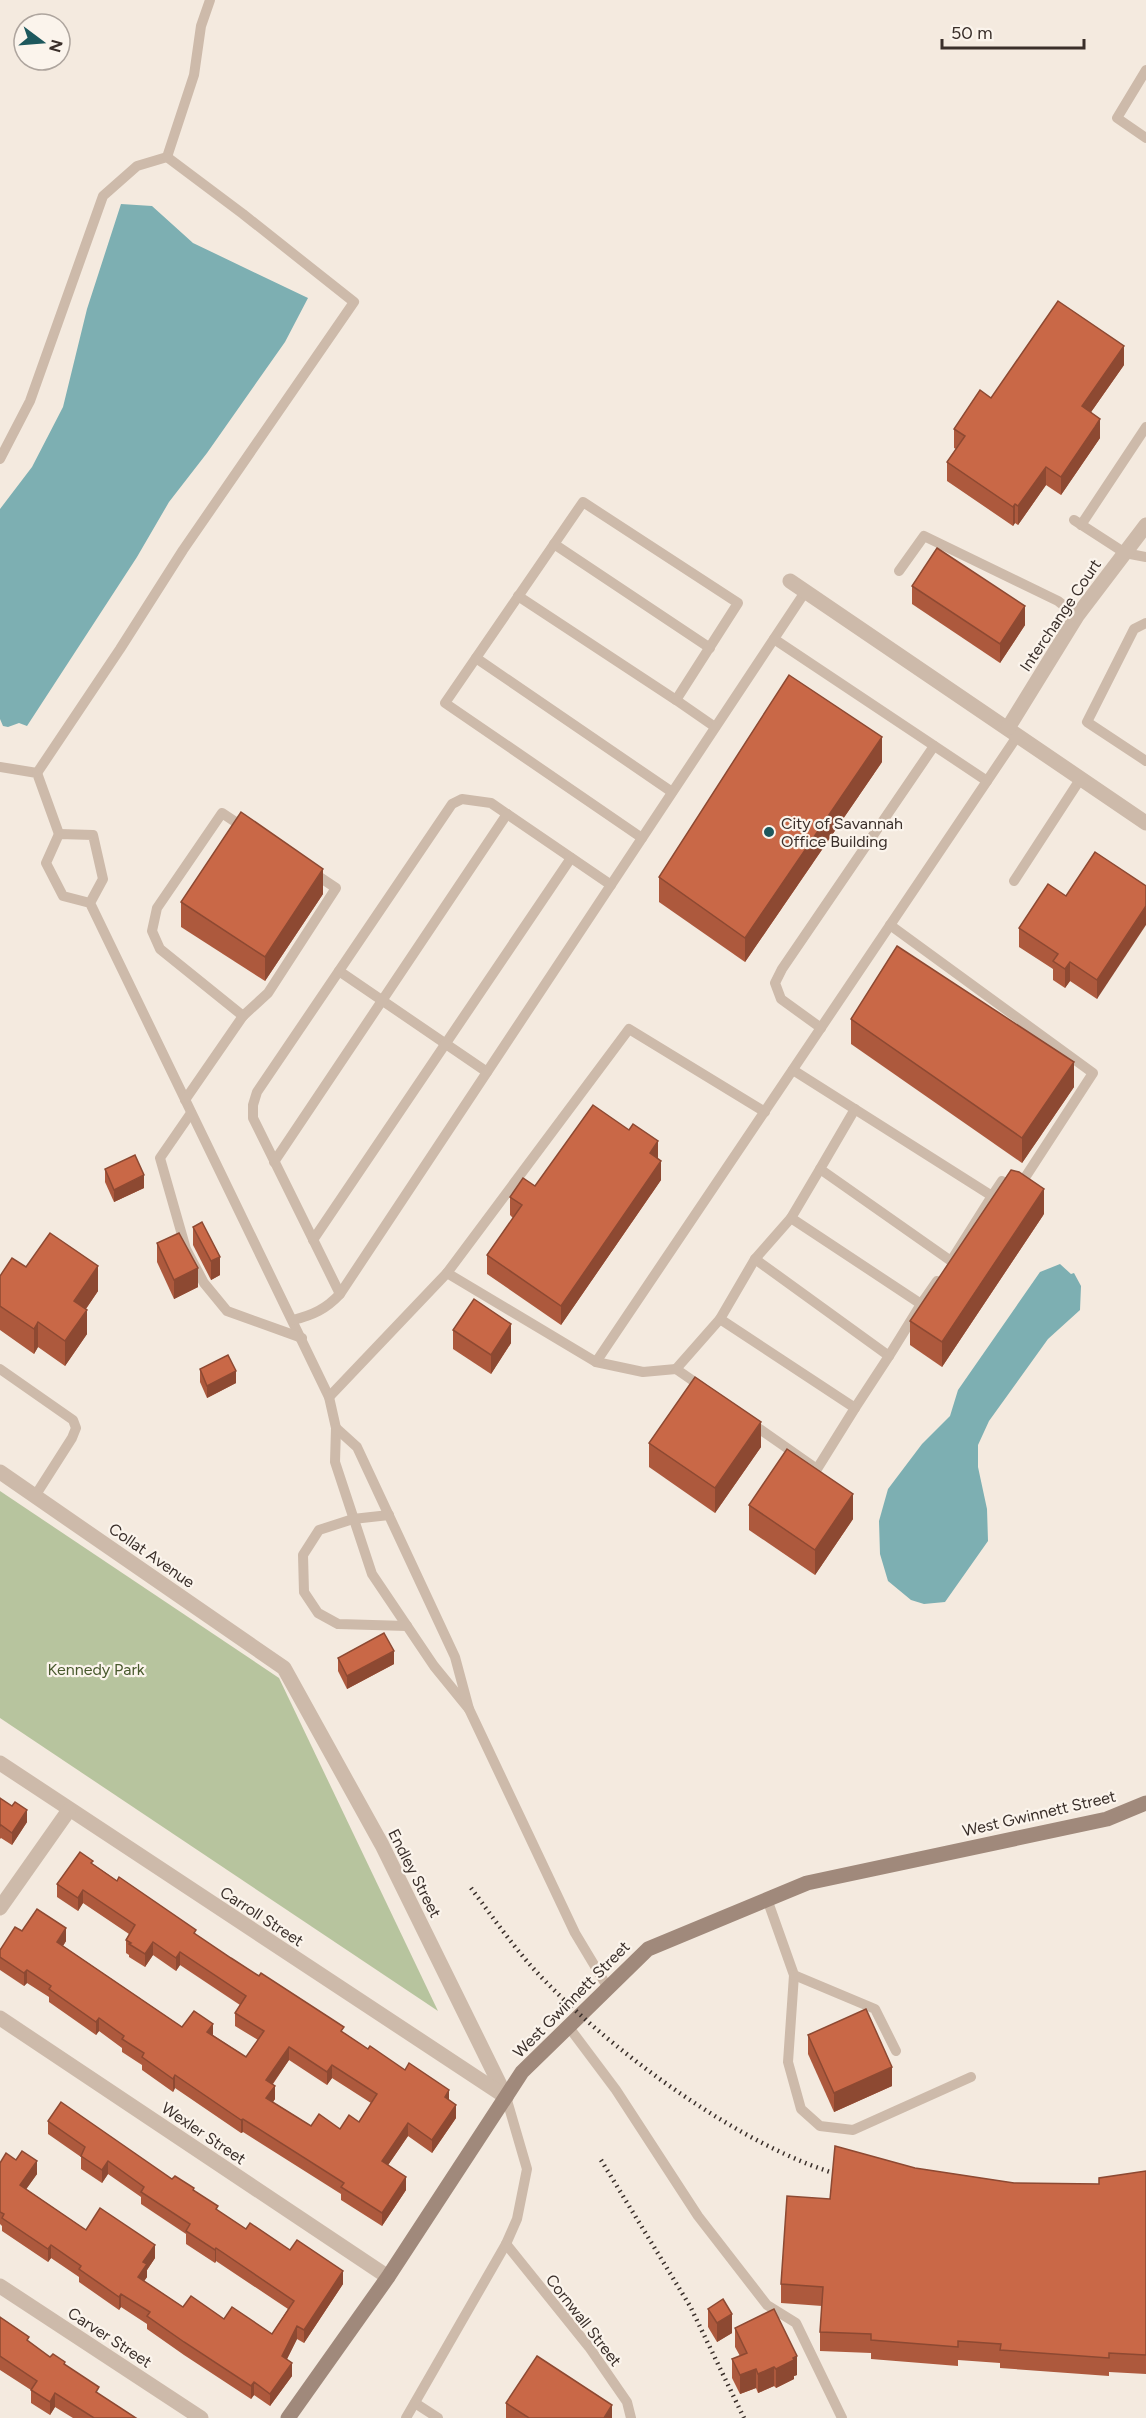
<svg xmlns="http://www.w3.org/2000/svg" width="1146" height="2418" font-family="Figtree,sans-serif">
  <rect width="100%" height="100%" fill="#f4eadf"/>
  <polygon fill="#b7c49e" points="0,1491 279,1678 438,2011 0,1718"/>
  <g fill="#7dafb2">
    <polygon points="121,204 152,206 193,243 308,298 285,342 207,453 169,502 137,557 27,726 19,723 8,727 3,726 0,719 0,509 32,467 63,407 87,309"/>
    <polygon points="1060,1264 1071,1274 1074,1273 1081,1286 1080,1310 1048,1339 989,1421 978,1445 978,1467 987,1509 988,1541 945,1602 924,1604 911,1600 888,1581 880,1554 879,1521 888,1489 922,1444 950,1416 958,1390 1040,1272"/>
  </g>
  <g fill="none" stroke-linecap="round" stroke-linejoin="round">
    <g stroke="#cdbaaa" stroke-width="10">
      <polyline points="1146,70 1117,118 1146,138"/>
      <polyline points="0,459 30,401 103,196 137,166 167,157 194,75 201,26 210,0"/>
      <polyline points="1074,520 1125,553 1146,557"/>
      <polyline points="1081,525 1146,427"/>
      <polyline points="554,544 710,648"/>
      <polyline points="899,571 924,536 1058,601 1077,616"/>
      <polyline points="518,596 676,700"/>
      <polyline points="1146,623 1134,629 1087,722 1146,761"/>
      <polyline points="774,639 987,781"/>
      <polyline points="476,658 672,792"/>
      <polyline points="0,767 37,773 59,834"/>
      <polyline points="37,773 120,649 183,550 354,302 243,214 167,157"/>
      <polyline points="642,838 445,703 583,502 738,603 676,700 715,727"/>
      <polyline points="1014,881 1081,778"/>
      <polyline points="90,903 63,896 46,863 59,834 93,835 103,879 90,903 329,1397 336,1428 335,1462 372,1574 434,1666 469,1709"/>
      <polyline points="339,971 487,1072"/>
      <polyline points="243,1016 160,949 152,931 157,908 222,813 246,829"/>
      <polyline points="821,1028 781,999 775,983 782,969 934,746"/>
      <polyline points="793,1070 992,1196 1002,1181 1017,1190 1093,1073 890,925"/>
      <polyline points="185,1100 243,1016 268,993 336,888 312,872"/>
      <polyline points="855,1109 820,1169 951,1261 992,1196"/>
      <polyline points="191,1113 160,1158 186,1249 204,1283 227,1311 302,1338"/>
      <polyline points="274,1162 507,814"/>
      <polyline points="820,1169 791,1218 921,1304 937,1281"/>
      <polyline points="791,1218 755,1259 889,1356 923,1301"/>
      <polyline points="313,1240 571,858"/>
      <polyline points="755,1259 720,1319 855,1408 889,1356"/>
      <polyline points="447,1273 629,1029 765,1112"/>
      <polyline points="340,1294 253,1118 253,1105 257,1092 452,804 462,799 491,803 611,885"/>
      <path d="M293,1320C313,1315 326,1309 340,1294L805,592"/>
      <polyline points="596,1362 643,1372 676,1369"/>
      <polyline points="0,1369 73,1420 76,1428 72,1438 35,1496"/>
      <polyline points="702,1387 676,1369 720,1319"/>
      <polyline points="329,1397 447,1273 596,1362 1018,735"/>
      <polyline points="751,1423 817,1469 855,1408"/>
      <polyline points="336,1428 357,1447 455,1657 469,1709 575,1933 608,1988"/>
      <polyline points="389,1515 353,1519 319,1530 303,1555 304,1592 318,1613 338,1624 407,1626"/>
      <polyline points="767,1899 794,1975 788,2062 801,2109 820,2126 853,2130 971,2077"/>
      <polyline points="794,1975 875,2009 896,2051"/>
      <polyline points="568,2026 616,2090 698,2216 767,2305 796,2323 842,2418"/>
      <polyline points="506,2244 589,2347 627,2402 631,2418"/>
      <polyline points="415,2403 438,2418"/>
      <polyline points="406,2418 506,2244 517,2219 527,2169 506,2097"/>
    </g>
    <g stroke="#cdbaaa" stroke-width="15">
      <polyline points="790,581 1146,823"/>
      <polyline points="1008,728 1077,616 1146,525"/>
      <polyline points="0,1472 284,1668 382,1845 506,2097"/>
      <polyline points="0,1763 506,2097"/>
      <polyline points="0,1908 69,1810"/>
      <polyline points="0,2018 388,2277"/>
      <polyline points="0,2286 201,2418"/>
    </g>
    <polyline stroke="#a0897b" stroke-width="15" points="288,2418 388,2277 522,2072 648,1949 807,1883 1107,1819 1146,1803"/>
    <g stroke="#3a2f2a" stroke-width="4.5" stroke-dasharray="1.5 4.5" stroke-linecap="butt">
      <path d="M471,1888C491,1915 510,1942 532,1967C602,2045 746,2152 848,2177"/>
      <polyline points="601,2160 690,2306 744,2418"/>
    </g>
  </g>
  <g fill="#ad593d" fill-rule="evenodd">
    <polygon points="1124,365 1091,412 1100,438 1061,495 1046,485 1018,525 1015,523 1013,526 947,481 947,462 956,449 954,448 954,429 991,398"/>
    <polygon points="912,586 1025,625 1000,663 912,604"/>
    <polygon points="882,762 745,962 659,902 659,877"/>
    <polygon points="1146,886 1097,999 1070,981 1065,988 1053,980 1053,969 1019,947 1019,928 1066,896"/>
    <polygon points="323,894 265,981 181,927 181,902"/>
    <polygon points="851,1019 1074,1087 1022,1163 851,1044"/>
    <polygon points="658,1159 661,1180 561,1325 487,1274 487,1255 513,1218 510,1215 510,1197 535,1186"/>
    <polygon points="105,1169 144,1188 114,1202 105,1182"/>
    <polygon points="1044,1214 942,1367 910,1345 910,1321"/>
    <polygon points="193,1227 220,1275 211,1280 193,1245"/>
    <polygon points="157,1243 198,1287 174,1299 157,1262"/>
    <polygon points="26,1267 98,1291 86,1309 87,1334 65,1366 38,1347 34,1354 0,1330 0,1276"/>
    <polygon points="453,1330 511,1343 491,1374 453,1349"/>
    <polygon points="200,1369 236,1383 207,1398 200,1382"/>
    <polygon points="649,1443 761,1447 715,1513 649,1467"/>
    <polygon points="749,1505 853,1519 815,1575 749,1530"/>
    <polygon points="338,1658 394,1664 347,1689 338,1671"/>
    <polygon points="0,1798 27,1822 12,1845 1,1838 0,1839"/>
    <path d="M93,1864L196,1935L368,2049L449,2100L456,2118L432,2153L408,2136L388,2165L406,2190L382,2226L341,2200V2194L243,2132L241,2133L175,2088L173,2092L142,2070V2065L122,2052V2048L99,2031L96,2035L49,2002V1997L27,1983L24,1986L0,1970V1950L22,1931L66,1941L63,1946L182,2027L213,2035L246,2057L258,2040L235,2026V2013L240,2005L180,1965L176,1971L153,1955L145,1967L129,1957V1955L126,1953V1940L129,1934L83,1903L78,1911L57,1897V1884ZM289,2060L327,2085L332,2078L371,2103L359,2122L340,2129L311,2126L273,2102L275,2099L273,2084Z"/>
    <polygon points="808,2035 892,2086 834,2112 808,2054"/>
    <polygon points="48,2121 194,2190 218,2211 246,2229 343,2284 304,2343 297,2339 287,2359 292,2376 270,2406 254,2395 251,2399 184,2355 147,2329 147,2324 121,2307 119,2310 79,2282 79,2277 51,2258 48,2262 2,2231 2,2226 0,2224 0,2163 37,2174 26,2189 86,2230 155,2258 147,2270 147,2277 144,2281 183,2307 272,2334 288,2309 216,2261 215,2263 186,2244 186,2234 141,2204 141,2197 108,2174 102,2183 81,2169 81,2157 48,2134"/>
    <polygon points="915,2168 1014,2183 1099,2184 1146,2171 1146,2374 1109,2372 1109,2376 1000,2368 1000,2363 958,2360 958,2366 871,2359 871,2353 820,2351 820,2332 822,2306 781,2303 781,2284 830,2199"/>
    <polygon points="708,2309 732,2333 717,2342 708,2327"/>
    <polygon points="0,2317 29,2342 50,2357 65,2365 99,2394 136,2418 73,2418 55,2407 50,2415 31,2403 31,2390 0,2370"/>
    <polygon points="735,2328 797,2375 794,2376 794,2379 776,2388 774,2386 758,2393 756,2388 740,2394 732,2378 732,2359 740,2356 735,2347"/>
    <polygon points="506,2403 612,2418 506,2418"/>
  </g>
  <g fill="#8d4932">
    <polygon points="1124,346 1124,365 1082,425 1082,406"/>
    <polygon points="1100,419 1100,438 1061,495 1061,477"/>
    <polygon points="1046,467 1046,485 1018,525 1018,506"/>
    <polygon points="1015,504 1015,523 1013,526 1013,507"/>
    <polygon points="1025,606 1025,625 1000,663 1000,644"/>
    <polygon points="882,737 882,762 745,962 745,938"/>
    <polygon points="323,869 323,894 265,981 265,957"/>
    <polygon points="1146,906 1146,925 1097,999 1097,980"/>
    <polygon points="1070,962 1070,981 1065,988 1065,969"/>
    <polygon points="1074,1062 1074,1087 1022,1163 1022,1138"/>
    <polygon points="658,1141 658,1159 650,1153"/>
    <polygon points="661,1161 661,1180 561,1325 561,1306"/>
    <polygon points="144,1175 144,1188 114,1202 114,1190"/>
    <polygon points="1044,1189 1044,1214 942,1367 942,1342"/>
    <polygon points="220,1257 220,1275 211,1280 211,1261"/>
    <polygon points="98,1266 98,1291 74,1326 74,1301"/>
    <polygon points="198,1268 198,1287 174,1299 174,1280"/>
    <polygon points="87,1310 87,1334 65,1366 65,1341"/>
    <polygon points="38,1322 38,1347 34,1354 34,1329"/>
    <polygon points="511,1324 511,1343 491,1374 491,1355"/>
    <polygon points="236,1371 236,1383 207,1398 207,1386"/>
    <polygon points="761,1422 761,1447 715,1513 715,1488"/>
    <polygon points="853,1494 853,1519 815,1575 815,1550"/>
    <polygon points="394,1651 394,1664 347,1689 347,1676"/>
    <polygon points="27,1810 27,1822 12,1845 12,1833"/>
    <polygon points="83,1890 83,1903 78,1911 78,1898"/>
    <polygon points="66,1928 66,1941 57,1955 57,1942"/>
    <polygon points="153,1942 153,1955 145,1967 145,1954"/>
    <polygon points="180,1952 180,1965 176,1971 176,1958"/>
    <polygon points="27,1970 27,1983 24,1986 24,1973"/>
    <polygon points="99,2018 99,2031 96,2035 96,2022"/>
    <polygon points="213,2024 213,2037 207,2032"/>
    <polygon points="289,2047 289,2060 266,2093 266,2080"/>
    <polygon points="332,2065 332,2078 327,2085 327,2072"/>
    <polygon points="892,2067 892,2086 834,2112 834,2093"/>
    <polygon points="175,2075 175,2088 173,2092 173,2079"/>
    <polygon points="275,2086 275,2099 266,2111 266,2098"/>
    <polygon points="449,2090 449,2103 445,2097"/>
    <polygon points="456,2105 456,2118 432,2153 432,2140"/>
    <polygon points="243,2119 243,2132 241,2133 241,2120"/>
    <polygon points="408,2123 408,2136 382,2174 382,2161"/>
    <polygon points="37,2161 37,2174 20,2198 20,2185"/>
    <polygon points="108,2161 108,2174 102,2183 102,2170"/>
    <polygon points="406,2177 406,2190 382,2226 382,2213"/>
    <polygon points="51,2245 51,2258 48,2262 48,2249"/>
    <polygon points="155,2245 155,2258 147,2270 147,2277 138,2290 138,2277 143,2262"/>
    <polygon points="216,2248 216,2261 215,2263 215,2250"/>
    <polygon points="343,2271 343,2284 304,2343 304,2330"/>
    <polygon points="121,2294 121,2307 119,2310 119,2297"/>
    <polygon points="732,2314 732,2333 717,2342 717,2323"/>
    <polygon points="297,2326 297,2339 282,2369 282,2356"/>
    <polygon points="797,2356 797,2375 794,2376 794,2379 776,2388 776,2369"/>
    <polygon points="292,2363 292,2376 270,2406 270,2394"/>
    <polygon points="774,2367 774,2386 758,2393 758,2374"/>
    <polygon points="756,2369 756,2388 740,2394 740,2375"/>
    <polygon points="254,2382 254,2395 251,2399 251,2386"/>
    <polygon points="55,2393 55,2407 50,2415 50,2402"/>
    <polygon points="612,2405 612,2418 604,2418"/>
  </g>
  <g fill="#c96847" stroke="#8d4932" stroke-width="1.5" fill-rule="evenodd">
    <polygon points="1058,301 1124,346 1082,406 1100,419 1095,427 1061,477 1046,467 1018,506 1015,504 1013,507 947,462 965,436 954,429 980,390 991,398"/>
    <polygon points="937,548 1025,606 1000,644 912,586"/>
    <polygon points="789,675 882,737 745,938 659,877"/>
    <polygon points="241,812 323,869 265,957 181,902"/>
    <polygon points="1095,852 1146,886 1146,906 1097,980 1070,962 1065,969 1053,961 1058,954 1019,928 1048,884 1066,896"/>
    <polygon points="897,946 1074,1062 1022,1138 851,1019"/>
    <polygon points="593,1105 629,1130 633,1124 658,1141 650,1153 661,1161 561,1306 487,1255 522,1205 510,1197 523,1178 535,1186"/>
    <polygon points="135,1155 144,1175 114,1190 105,1169"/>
    <polygon points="1011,1170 1019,1172 1044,1189 942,1342 910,1321"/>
    <polygon points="202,1222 220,1257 211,1261 193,1227"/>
    <polygon points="50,1233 98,1266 74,1301 87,1310 65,1341 38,1322 34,1329 0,1306 0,1276 12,1258 26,1267"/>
    <polygon points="179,1233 198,1268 174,1280 157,1243"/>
    <polygon points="474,1299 511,1324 491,1355 453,1330"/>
    <polygon points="228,1355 236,1371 207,1386 200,1369"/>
    <polygon points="695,1377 761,1422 715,1488 649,1443"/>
    <polygon points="787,1449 853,1494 815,1550 749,1505"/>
    <polygon points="384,1633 394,1651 347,1676 338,1658"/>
    <polygon points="0,1798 12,1806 15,1802 27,1810 12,1833 1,1825 0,1826"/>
    <path d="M80,1852L93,1861L91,1863L117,1881L119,1877L196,1930L194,1933L231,1958L259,1976L261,1973L344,2027L341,2031L368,2049L370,2046L405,2070L409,2063L449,2090L445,2097L456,2105L432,2140L408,2123L382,2161L406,2177L382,2213L341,2187L344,2183L243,2119L241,2120L175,2075L173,2079L142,2057L144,2053L122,2039L124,2036L99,2018L96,2022L49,1989L51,1986L27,1970L24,1973L0,1957V1950L15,1927L22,1931L37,1909L66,1928L57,1942L182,2027L194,2011L213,2024L207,2032L246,2057L264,2031L235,2013L246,1996L180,1952L176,1958L153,1942L145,1954L129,1944L131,1943L126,1940L135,1925L83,1890L78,1898L57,1884ZM289,2047L327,2072L332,2065L377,2094L359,2122L349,2115L340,2129L319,2114L311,2126L266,2098L275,2086L266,2080Z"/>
    <polygon points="866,2009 892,2067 834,2093 808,2035"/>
    <polygon points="61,2102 172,2179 175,2176 194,2188 193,2190 218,2206 216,2209 246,2229 250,2223 290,2250 297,2240 343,2271 304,2330 297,2326 282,2356 292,2363 270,2394 254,2382 251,2386 184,2342 147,2316 150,2312 121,2294 119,2297 79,2269 81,2266 51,2245 48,2249 2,2218 4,2214 0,2212 0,2163 6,2153 16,2160 22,2151 37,2161 20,2185 86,2230 100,2208 155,2245 143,2262 147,2264 138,2277 183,2307 191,2296 224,2319 232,2307 272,2334 294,2301 216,2248 215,2250 186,2231 190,2224 141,2192 144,2187 108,2161 102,2170 81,2156 85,2147 48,2121"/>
    <polygon points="835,2146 915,2168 1014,2183 1099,2184 1099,2178 1146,2171 1146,2355 1109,2353 1109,2358 1000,2350 1001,2344 958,2341 958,2347 871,2340 871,2334 820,2332 823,2287 781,2284 787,2196 830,2199"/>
    <polygon points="723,2299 732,2314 717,2323 708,2309"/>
    <polygon points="774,2309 797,2356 793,2358 794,2360 776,2369 774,2367 758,2374 756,2369 740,2375 732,2359 747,2353 735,2328"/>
    <polygon points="0,2317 29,2337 27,2340 50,2357 53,2354 65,2362 64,2364 99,2387 96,2392 136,2418 94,2418 55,2393 50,2402 31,2390 37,2381 0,2356"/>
    <polygon points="537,2356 612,2405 604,2418 529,2418 506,2403"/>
  </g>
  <circle fill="#1d585d" stroke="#fbf4ec" stroke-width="2" cx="769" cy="832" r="6"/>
  <g text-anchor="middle" stroke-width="4.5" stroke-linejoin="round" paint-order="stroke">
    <g font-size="16" fill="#3a2f2a" stroke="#fbf4ec">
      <text transform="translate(1060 615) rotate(-56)" y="6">Interchange Court</text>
      <text transform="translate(152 1555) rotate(35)" y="6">Collat Avenue</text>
      <text transform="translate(1039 1813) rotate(-13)" y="6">West Gwinnett Street</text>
      <text transform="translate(415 1873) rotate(63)" y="6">Endley Street</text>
      <text transform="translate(262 1916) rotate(33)" y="6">Carroll Street</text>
      <text transform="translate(571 1999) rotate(-45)" y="6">West Gwinnett Street</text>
      <text transform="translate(204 2133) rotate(34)" y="6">Wexler Street</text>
      <text transform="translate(584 2320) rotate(52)" y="6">Cornwall Street</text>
      <text transform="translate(110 2337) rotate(33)" y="6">Carver Street</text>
    </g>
    <g font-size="16" fill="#3a2f2a" stroke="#fbf4ec" text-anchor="start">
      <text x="781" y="829">City of Savannah<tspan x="781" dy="18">Office Building</tspan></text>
    </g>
    <g font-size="16" fill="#48592d" stroke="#fbf4ec">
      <text x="96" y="1675">Kennedy Park</text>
    </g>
  </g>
  <g transform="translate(42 42) rotate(106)"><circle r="28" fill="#fbf4ec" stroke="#aea59e" stroke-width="1.5"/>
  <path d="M0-4.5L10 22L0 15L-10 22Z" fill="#1d585d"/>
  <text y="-9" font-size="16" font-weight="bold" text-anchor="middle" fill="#3a2f2a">N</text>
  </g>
  <path d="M942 39v9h142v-9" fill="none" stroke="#3a2f2a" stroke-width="3"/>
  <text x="951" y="39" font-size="18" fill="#3a2f2a" stroke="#fbf4ec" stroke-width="4.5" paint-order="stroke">50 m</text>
</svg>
